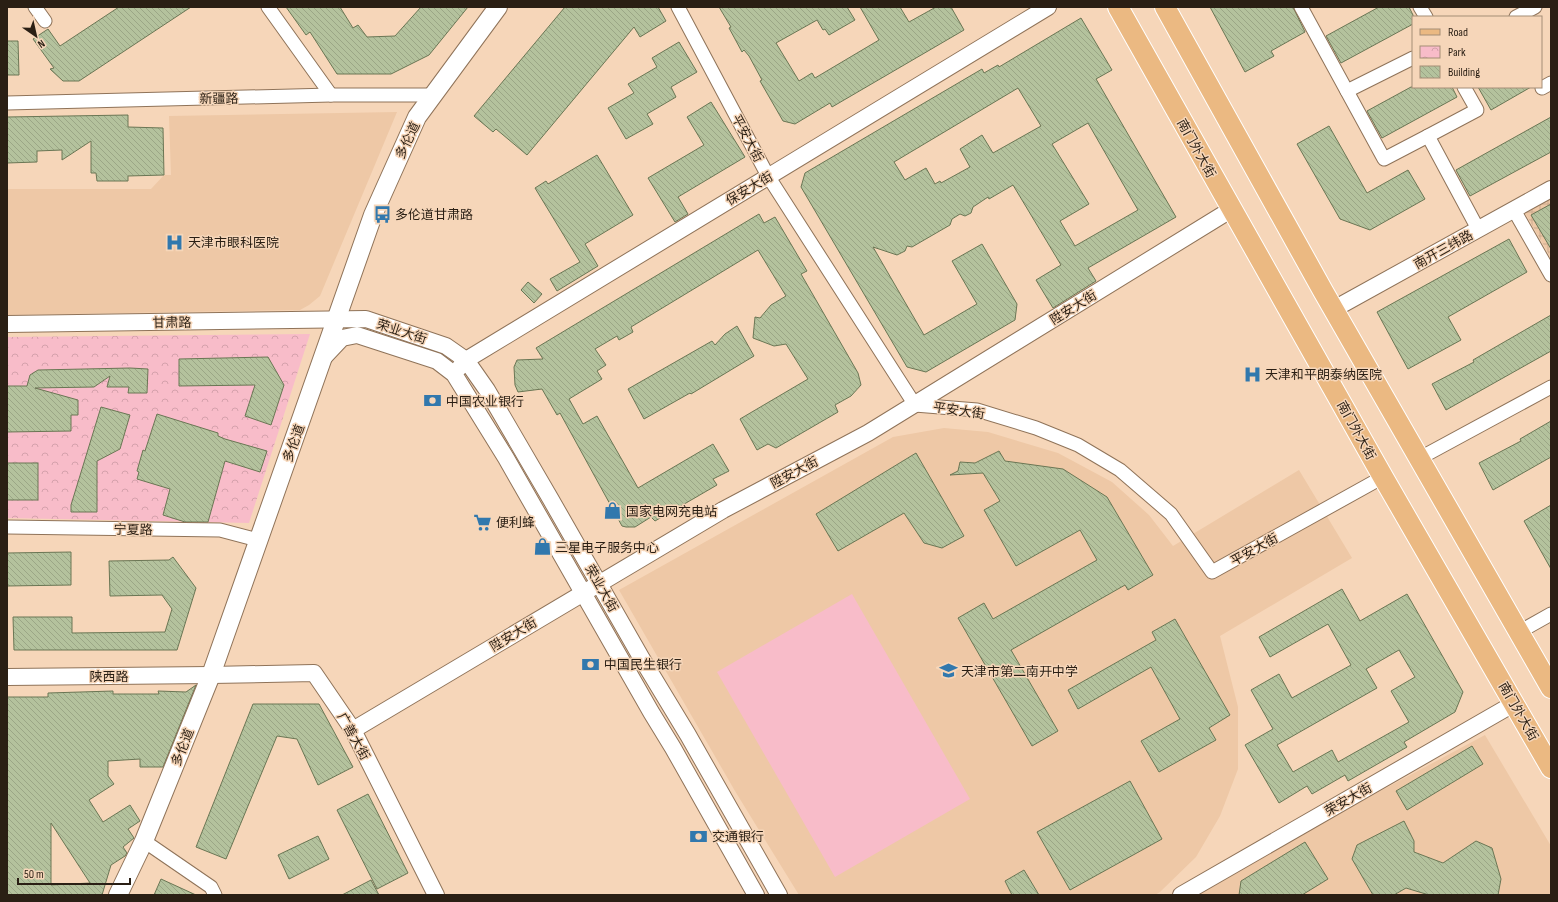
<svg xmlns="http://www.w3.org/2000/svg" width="1558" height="902" font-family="'Sofia Sans Condensed','Noto Sans SC',sans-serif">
  <defs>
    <pattern id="industrial-grid" width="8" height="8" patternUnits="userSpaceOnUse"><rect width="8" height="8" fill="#eec8a6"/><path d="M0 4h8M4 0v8" fill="none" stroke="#ccab8e"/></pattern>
    <pattern id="park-crowns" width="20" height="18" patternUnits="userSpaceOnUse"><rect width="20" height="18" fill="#f8bcc9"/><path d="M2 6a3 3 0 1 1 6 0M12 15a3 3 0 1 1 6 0" fill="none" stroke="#d5a1ac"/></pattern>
    <pattern id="building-back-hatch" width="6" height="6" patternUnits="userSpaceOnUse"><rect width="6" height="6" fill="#b4c29d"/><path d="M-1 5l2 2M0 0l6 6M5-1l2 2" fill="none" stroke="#9ba686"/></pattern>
  </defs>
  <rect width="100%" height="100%" fill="#f6d6b9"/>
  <g fill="#eec8a6">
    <polygon points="397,112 320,296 309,305 300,310 7,315 7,189 151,189 164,175 171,175 169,116"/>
    <polygon points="944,428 988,432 1058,453 1112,482 1149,515 1173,546 1299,470 1352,558 1220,636 1238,707 1238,769 1220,816 1196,857 1160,892 1155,895 799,895 735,791 619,590 893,437"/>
    <polygon points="1485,735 1551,846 1551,895 1188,894"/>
  </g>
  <polygon fill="url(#industrial-grid)" points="1551,199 1551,258 1525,213"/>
  <polygon fill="url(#park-crowns)" points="310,334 249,523 7,518 7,337"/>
  <polygon fill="#f8bcc9" points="852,594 970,799 835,877 717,672"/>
  <g fill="url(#building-back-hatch)" stroke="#6a7654" fill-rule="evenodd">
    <polygon points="119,7 191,7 79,81 63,81 50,69 54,68 33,39 48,29 60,46"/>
    <polygon points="286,7 340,7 353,28 358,25 367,37 395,36 421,7 468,7 429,55 391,74 337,74 310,32 306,35"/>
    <polygon points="565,7 658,7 666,21 640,37 634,27 527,155 496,129 493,132 474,116"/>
    <polygon points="719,7 847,7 855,20 829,35 825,29 823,30 817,20 776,43 799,81 812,73 815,78 879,40 860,7 900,7 909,22 936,7 951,7 964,30 832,107 830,103 795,124 783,121 760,81 762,80 749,56 744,50 742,52 735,39 729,28 731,27"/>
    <polygon points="1210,7 1293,7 1305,32 1271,51 1274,56 1245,72"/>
    <polygon points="1379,7 1409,7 1413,15 1413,24 1341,63 1326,36"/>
    <path d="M1081,18L1112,70L1096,79L1176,217L1088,268L1096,281L1053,308L1036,280L1061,265L1013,185L989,199L988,197L973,207L971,213L965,216L960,214L952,219L950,225L912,247L907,246L905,251L897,255L873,247L924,335L977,304L952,261L982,244L1017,304L1015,320L926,372L907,367L801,187L805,173L982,69L984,73L998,65L999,67ZM1018,88L1041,126L993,153L982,135L960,149L970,167L941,183L940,181L935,184L926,168L905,180L894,162ZM1088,123L1138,210L1075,246L1060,221L1089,204L1052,144Z"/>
    <polygon points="7,41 18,41 19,75 7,75"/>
    <polygon points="679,42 697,72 671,87 676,97 647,114 653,124 626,139 608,108 634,93 628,84 657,67 652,58"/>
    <polygon points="1411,87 1452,87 1457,97 1382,138 1367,111"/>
    <polygon points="1478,87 1531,87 1491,110"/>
    <polygon points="711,102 745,157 678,197 688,214 675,222 648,178 704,145 687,117"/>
    <polygon points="128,115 128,127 163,128 164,175 128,176 128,181 97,181 96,173 91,173 91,141 62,160 62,150 37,151 37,162 7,163 7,117"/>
    <polygon points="1551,117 1551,152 1470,196 1456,170"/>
    <polygon points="1329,126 1367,193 1408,170 1425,199 1370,230 1340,219 1297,144"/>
    <polygon points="597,155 633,215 585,244 598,266 557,291 550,279 580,262 535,188 546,181 548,184"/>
    <polygon points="1551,204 1551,249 1531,215"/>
    <polygon points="759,214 764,223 775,217 798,256 807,271 801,274 858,373 861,385 851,396 835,405 838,412 776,448 768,444 757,450 740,419 808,379 786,344 774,346 753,338 755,317 760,318 771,305 786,296 758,250 631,327 633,332 619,340 617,336 595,349 606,365 597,371 602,379 569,399 583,424 597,416 638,488 713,444 729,471 713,479 717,485 655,521 651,517 635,527 626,527 622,526 560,413 557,415 542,389 518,392 515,385 514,367 517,360 543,359 536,348"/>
    <polygon points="1509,239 1527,272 1448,317 1461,340 1408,369 1377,312"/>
    <polygon points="528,282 542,294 534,303 521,290"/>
    <polygon points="1551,315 1551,351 1446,410 1432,384 1474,362 1473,360"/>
    <polygon points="737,326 754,356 691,394 690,393 644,419 628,389 712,341 715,345 725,334"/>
    <polygon points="268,357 284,385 271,425 245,416 255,385 179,386 179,359"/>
    <polygon points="130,368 148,369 147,393 128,393 129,387 107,387 110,376 94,387 35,388 78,400 78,415 71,415 71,431 7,432 7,386 27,386 30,375 38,370"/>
    <polygon points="101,407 130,415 120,449 97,461 97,512 71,512 71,505"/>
    <polygon points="157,414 218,433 218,436 225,439 267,451 260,472 225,461 208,522 185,522 163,515 170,489 137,479 139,472 137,471 143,450 145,451"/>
    <polygon points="1551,421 1551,457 1493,490 1479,463 1521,441 1520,439"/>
    <polygon points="999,451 1005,461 1063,469 1107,497 1153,575 1128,590 1125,585 1011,650 1058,731 1032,746 958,618 984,603 993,619 1097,560 1080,530 1016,566 984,510 1000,501 983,473 950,475 958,471 960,462 975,463"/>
    <polygon points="916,453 964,536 942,548 924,543 904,513 838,551 816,514"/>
    <rect x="7" y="463" width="31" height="37"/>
    <polygon points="1551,505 1551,569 1524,521"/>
    <polygon points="71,552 71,585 7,586 7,553"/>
    <polygon points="173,557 196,588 177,650 14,650 13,617 72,617 72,633 165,632 172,609 162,595 110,596 109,561 169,560"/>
    <path d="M1342,589L1360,621L1407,594L1463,692L1455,712L1404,742L1407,747L1348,781L1345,775L1312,794L1307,786L1279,803L1245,745L1273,729L1251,690L1279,674L1292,698L1351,665L1328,624L1270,657L1259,637ZM1399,650L1415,677L1391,691L1409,722L1338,762L1332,750L1293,772L1277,745L1377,688L1366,669Z"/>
    <polygon points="1175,619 1230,715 1209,728 1216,740 1159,772 1141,741 1180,719 1151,667 1078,709 1068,690 1156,640 1152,632"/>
    <path d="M196,685L163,767H140V759L108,761V776L114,784L89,800L103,822L130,805L140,821L128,829L134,838L123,847L127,853L125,856L111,865L102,895H7V697H48V693L113,691V694H159L158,691L186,692ZM51,823L90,883L51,885Z"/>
    <polygon points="253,704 319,704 353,767 318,785 297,739 277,736 226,859 196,847"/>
    <polygon points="1472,746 1483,764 1407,810 1396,791"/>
    <polygon points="1130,781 1162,839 1070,890 1037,832"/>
    <polygon points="368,794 408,873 377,889 337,810"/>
    <polygon points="1404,821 1414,841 1414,852 1443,863 1476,841 1492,848 1501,879 1498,895 1429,895 1406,888 1394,895 1373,895 1352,859 1357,845"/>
    <polygon points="318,836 329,859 289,879 278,855"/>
    <polygon points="1305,842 1328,879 1302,895 1239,895 1241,881"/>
    <polygon points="1024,870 1039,895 1012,895 1005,881"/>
    <polygon points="161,879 196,895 154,895"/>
    <polygon points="371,880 379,895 342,895"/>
  </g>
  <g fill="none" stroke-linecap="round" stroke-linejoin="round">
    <defs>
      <g id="minor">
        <polyline points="35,7 45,21"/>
        <polyline points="268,7 331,95"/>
        <polyline points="678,7 768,176 915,405 977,410 1036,428 1078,445 1120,470 1171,514 1212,572 1383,477"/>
        <polyline points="1301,7 1384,159 1428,136 1478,229"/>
        <polyline points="1420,7 1426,17"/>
        <polyline points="1516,17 1535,7"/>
        <polyline points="1542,88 1551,83"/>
        <polyline points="1347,91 1413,58"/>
        <polyline points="7,103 331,95 431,95"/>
        <polyline points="1428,136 1477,110 1464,87"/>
        <polyline points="1514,210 1551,275"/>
        <polyline points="1420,458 1551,387"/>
        <polyline points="7,527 220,530 258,540"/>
        <polyline points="1519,632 1551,614"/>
        <polyline points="144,841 211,887 215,895"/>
      </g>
      <g id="tertiary">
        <polyline points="1334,309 1551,189"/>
        <polyline points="7,324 366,319 446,346 466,360 487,390 550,498 642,659 688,735 779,895"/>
        <polyline points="325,356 342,338 357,335 437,361 454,374 506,458 651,712 673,748 756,895"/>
        <polyline points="460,367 466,360 1048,7"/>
        <polyline points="7,677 211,675 314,673 353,730 436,895"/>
        <polyline points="353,730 723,510 868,433 1232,209"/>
        <polyline points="1181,895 1515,703"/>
      </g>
      <polyline id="secondary" points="118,895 144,841 211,675 373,215 417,117 498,7"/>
      <g id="primary">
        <polyline points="1118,7 1383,477 1551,768"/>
        <polyline points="1165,7 1323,291 1551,688"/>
      </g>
    </defs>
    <use href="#minor" stroke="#8f7359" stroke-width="15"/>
    <use href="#tertiary" stroke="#8f7359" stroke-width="18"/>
    <use href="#secondary" stroke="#8f7359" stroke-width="20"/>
    <use href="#primary" stroke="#fff" stroke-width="22"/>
    <use href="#minor" stroke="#fff" stroke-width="13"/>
    <use href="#tertiary" stroke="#fff" stroke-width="16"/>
    <use href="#secondary" stroke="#fff" stroke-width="18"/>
    <use href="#primary" stroke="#ebb982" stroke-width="20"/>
  </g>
  <defs>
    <symbol id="bus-bare" viewBox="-9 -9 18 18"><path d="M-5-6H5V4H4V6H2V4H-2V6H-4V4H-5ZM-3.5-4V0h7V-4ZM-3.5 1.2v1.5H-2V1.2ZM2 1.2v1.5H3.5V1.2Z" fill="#3178ad" stroke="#f6d6b9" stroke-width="2.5" paint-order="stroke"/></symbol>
    <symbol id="hospital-bare" viewBox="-9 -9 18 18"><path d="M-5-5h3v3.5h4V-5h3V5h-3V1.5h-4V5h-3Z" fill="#3178ad" stroke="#f6d6b9" stroke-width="2.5" paint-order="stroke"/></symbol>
    <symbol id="bank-bare" viewBox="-9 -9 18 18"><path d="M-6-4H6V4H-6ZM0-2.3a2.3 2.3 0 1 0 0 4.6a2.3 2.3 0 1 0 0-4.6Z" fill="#3178ad" stroke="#f6d6b9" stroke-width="2.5" paint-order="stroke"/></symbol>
    <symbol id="shop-bare" viewBox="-9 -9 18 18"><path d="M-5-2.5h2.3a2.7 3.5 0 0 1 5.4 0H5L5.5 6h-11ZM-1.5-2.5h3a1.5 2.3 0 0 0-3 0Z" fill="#3178ad" stroke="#f6d6b9" stroke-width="2.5" paint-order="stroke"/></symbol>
    <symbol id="supermarket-bare" viewBox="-9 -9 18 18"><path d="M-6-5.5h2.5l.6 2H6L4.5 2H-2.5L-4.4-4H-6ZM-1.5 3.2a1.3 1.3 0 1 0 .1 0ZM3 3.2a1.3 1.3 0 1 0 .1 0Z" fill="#3178ad" stroke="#f6d6b9" stroke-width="2.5" paint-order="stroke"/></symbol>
    <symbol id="school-bare" viewBox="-9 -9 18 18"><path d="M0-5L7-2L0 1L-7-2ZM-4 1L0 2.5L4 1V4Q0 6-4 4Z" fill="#3178ad" stroke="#f6d6b9" stroke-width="2.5" paint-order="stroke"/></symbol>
  </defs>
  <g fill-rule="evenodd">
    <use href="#bus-bare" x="370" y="202" width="25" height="25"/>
    <use href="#hospital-bare" x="162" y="230" width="25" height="25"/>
    <use href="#hospital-bare" x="1240" y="362" width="25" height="25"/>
    <use href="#bank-bare" x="420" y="388" width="25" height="25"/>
    <use href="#shop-bare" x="600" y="498" width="25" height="25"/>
    <use href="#supermarket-bare" x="470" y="510" width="25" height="25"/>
    <use href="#shop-bare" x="530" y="534" width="25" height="25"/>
    <use href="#bank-bare" x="578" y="652" width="25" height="25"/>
    <use href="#school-bare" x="936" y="658" width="25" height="25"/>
    <use href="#bank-bare" x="686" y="824" width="25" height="25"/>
  </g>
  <g text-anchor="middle" stroke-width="3" stroke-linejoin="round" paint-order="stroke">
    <g font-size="13" fill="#2a1f14" stroke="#f6d6b9">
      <text transform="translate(219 98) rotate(-1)" y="5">新疆路</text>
      <text transform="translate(748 138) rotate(62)" y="5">平安大街</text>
      <text transform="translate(407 140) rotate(-64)" y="5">多伦道</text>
      <text transform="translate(1197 148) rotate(61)" y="5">南门外大街</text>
      <text transform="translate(749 188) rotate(-31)" y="5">保安大街</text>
      <text transform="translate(1443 249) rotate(-29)" y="5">南开三纬路</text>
      <text transform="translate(1073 307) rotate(-32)" y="5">陞安大街</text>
      <text transform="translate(172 322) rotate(-1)" y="5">甘肃路</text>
      <text transform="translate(402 331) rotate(18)" y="5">荣业大街</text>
      <text transform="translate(959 410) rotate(8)" y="5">平安大街</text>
      <text transform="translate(1357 430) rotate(61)" y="5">南门外大街</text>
      <text transform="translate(293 443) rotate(-70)" y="5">多伦道</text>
      <text transform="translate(794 472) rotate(-28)" y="5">陞安大街</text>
      <text transform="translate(133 529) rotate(1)" y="5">宁夏路</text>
      <text transform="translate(1254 549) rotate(-29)" y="5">平安大街</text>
      <text transform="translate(602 588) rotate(60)" y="5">荣业大街</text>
      <text transform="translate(513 634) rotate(-31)" y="5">陞安大街</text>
      <text x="109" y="681">陕西路</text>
      <text transform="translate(1519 711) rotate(60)" y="5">南门外大街</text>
      <text transform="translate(354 736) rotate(61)" y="5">广善大街</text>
      <text transform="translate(182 747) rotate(-68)" y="5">多伦道</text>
      <text transform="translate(1348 799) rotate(-30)" y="5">荣安大街</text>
    </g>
    <g font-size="13" fill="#2a1f14" stroke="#f6d6b9" text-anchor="start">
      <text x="395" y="219">多伦道甘肃路</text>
      <text x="188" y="247">天津市眼科医院</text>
      <text x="1265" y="379">天津和平朗泰纳医院</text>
      <text x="446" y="406">中国农业银行</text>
      <text x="626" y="516">国家电网充电站</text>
      <text x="496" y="527">便利蜂</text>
      <text x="555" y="552">三星电子服务中心</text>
      <text x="604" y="669">中国民生银行</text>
      <text x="961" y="676">天津市第二南开中学</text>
      <text x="712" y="841">交通银行</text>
    </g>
  </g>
  <rect width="1558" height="902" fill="none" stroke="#2a1f14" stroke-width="16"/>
  <rect x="1412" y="16" width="130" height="72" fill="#f6d6b9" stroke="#a48d77"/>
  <rect x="1420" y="29" width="20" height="6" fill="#ebb982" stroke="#a48d77"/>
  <text x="1448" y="36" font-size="12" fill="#2a1f14">Road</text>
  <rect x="1420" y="46" width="20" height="12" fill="url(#park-crowns)" stroke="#a48d77"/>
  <text x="1448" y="56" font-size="12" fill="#2a1f14">Park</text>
  <rect x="1420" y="66" width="20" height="12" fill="url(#building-back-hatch)" stroke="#a48d77"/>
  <text x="1448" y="76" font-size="12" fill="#2a1f14">Building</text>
  <g transform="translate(36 36) rotate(146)" stroke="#f6d6b9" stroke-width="3" paint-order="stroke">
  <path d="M0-3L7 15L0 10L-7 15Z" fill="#2a1f14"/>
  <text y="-6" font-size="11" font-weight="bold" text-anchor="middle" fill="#2a1f14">N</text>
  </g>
  <path d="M18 878v6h112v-6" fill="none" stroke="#2a1f14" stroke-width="2"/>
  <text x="24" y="878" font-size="12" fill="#2a1f14" stroke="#f6d6b9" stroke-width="3" paint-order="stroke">50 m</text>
</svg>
